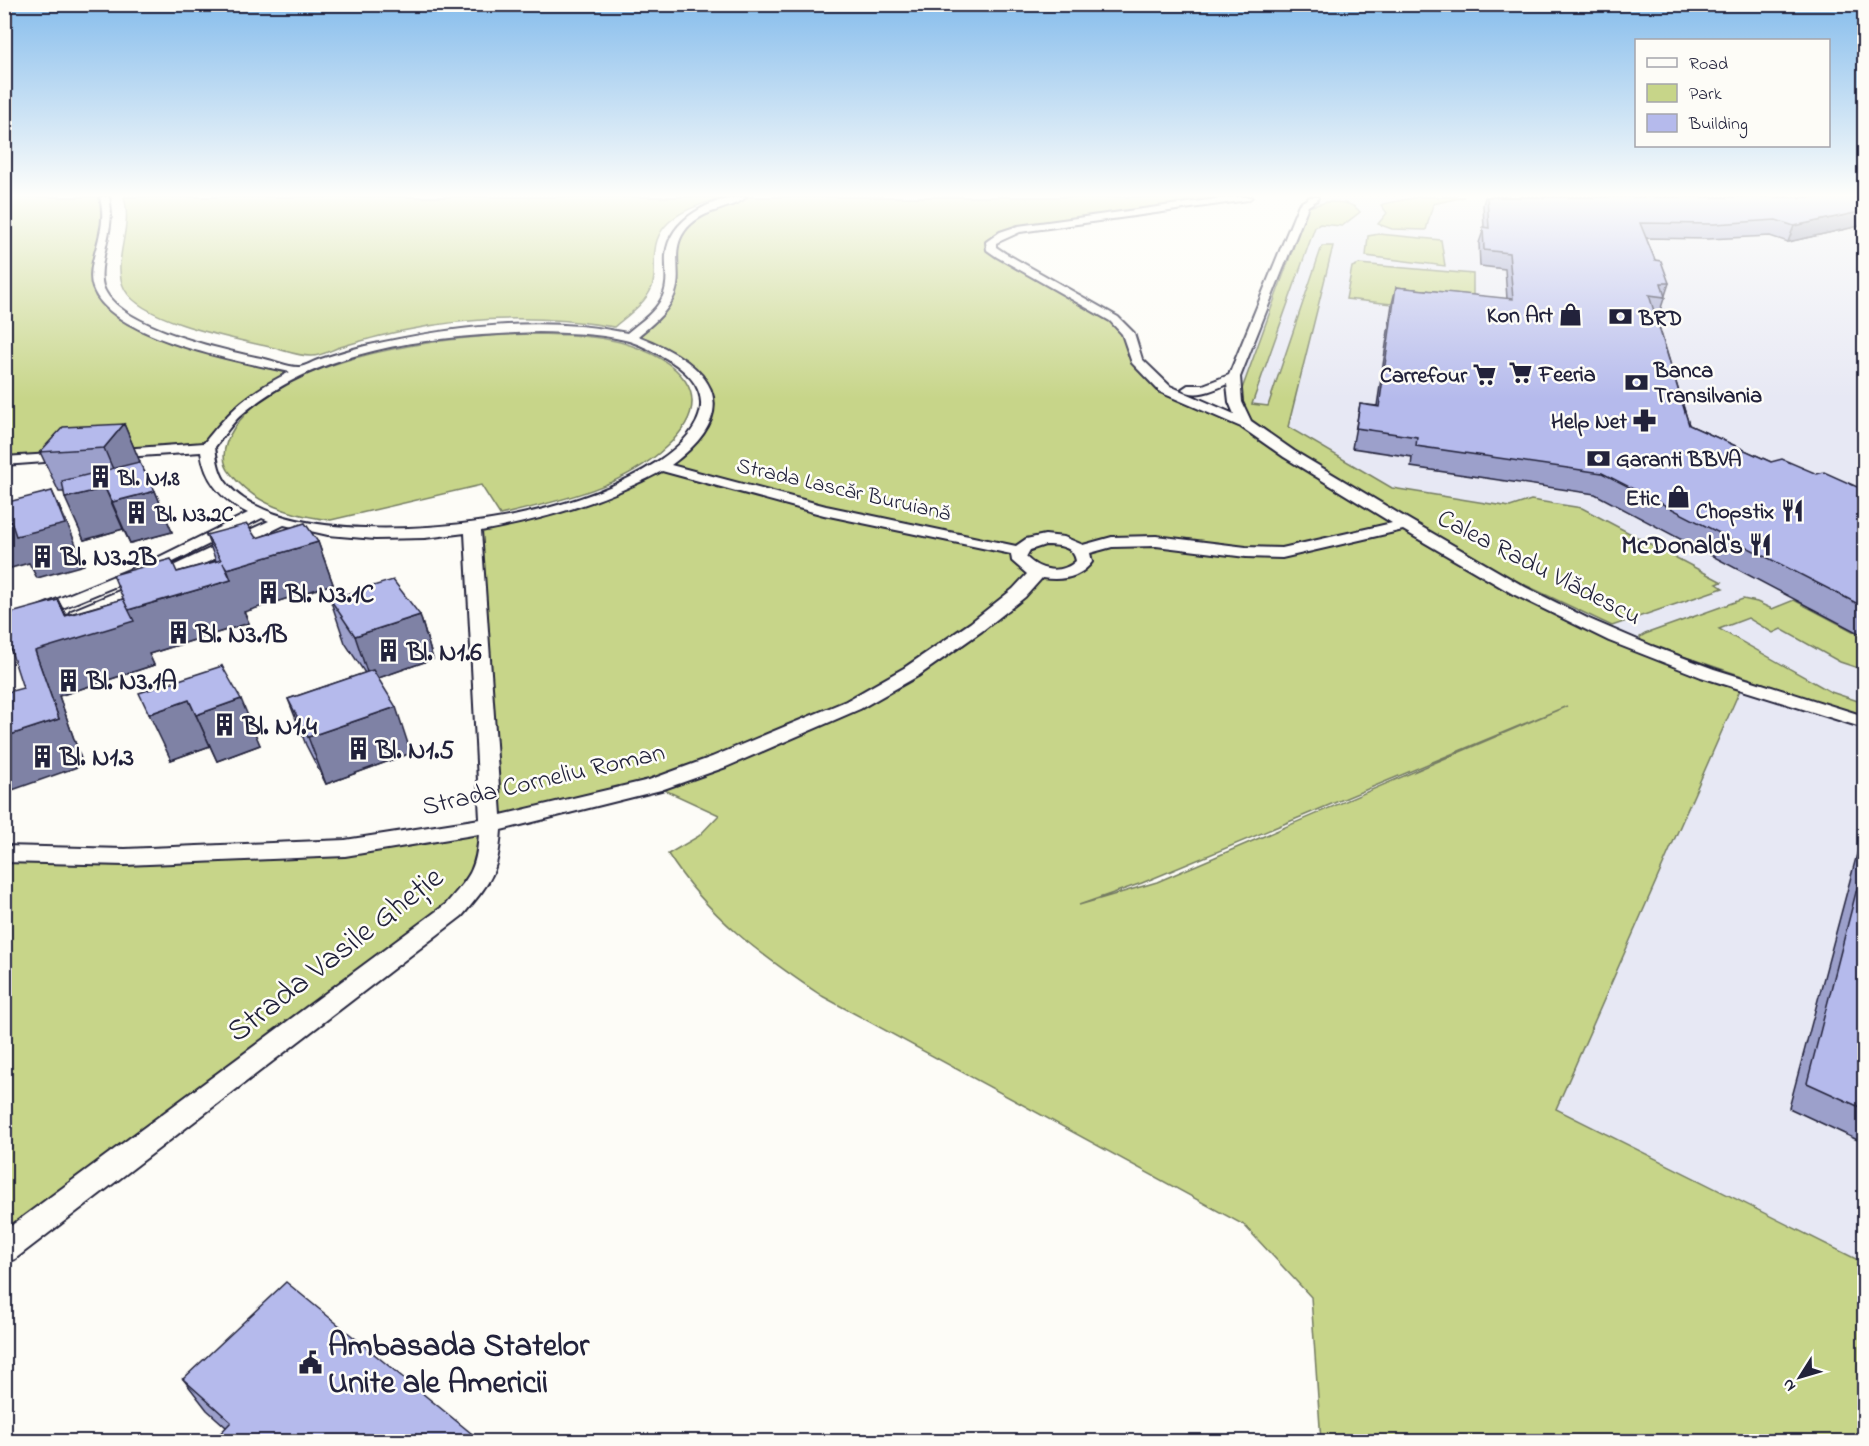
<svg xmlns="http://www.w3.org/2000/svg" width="1869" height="1446" font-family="'Indie Flower',sans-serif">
  <rect width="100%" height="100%" fill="#fdfcf7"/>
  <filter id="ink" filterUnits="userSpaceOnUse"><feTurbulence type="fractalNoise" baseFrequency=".0167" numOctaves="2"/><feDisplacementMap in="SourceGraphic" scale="12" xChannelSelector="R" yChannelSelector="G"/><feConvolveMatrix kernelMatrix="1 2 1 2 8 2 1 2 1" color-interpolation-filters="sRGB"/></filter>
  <g filter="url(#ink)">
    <polygon fill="#e7e8f4" points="1296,197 1864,197 1864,1263 1556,1109 1728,718 1572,617 1246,424 1234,377 1306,198"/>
    <g fill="#c7d589" stroke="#747c62" stroke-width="1.5" fill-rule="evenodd">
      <polygon points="5,197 105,197 108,208 98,270 104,300 163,335 302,371 271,386 208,447 5,461"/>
      <path d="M124,197H723C695,206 658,216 655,250C653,262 656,276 652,287C645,304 628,315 614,327C544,315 472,316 402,331C381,335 361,341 340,347C331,350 320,357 310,356C298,356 283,350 270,347C236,339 143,322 125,290C110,263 134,229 124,197Z"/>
      <path d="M742,197H1248L1003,234L991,248L1114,319L1132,349L1153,378L1246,424L1572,617L1743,683L1556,1109L1864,1263V1441H1321L1311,1297L1244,1225L822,996C761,955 708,917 668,854L699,836L719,815L654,785L491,825L482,877L5,1249V854L240,853L491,824L473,528L494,525L616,489L675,455L709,406L695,371L630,337L666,302L675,234L710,209ZM1567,706L1157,882L1079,905L1142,883Z"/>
      <polygon points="1418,197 1464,197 1433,204 1426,230 1392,229 1378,224 1387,213 1381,205 1383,204"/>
      <path d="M1327,202C1339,202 1353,202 1360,212L1342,226L1320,224L1315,227L1252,404L1268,406L1322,246H1333L1288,427L1392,488L1510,507L1531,500L1582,508L1722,582L1717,584L1723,588L1612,626L1485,566L1254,426L1243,410L1242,389L1308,207Z"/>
      <polygon points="1379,234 1441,240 1445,266 1366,256 1368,236"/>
      <polygon points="1359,264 1473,274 1473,299 1392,304 1346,299 1352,267"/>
      <path d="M534,334C562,335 593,335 620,342C676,358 723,395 666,447C623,488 555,502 500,515L481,485L331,520C294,516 255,505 231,474C219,460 225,442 234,428C285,354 451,335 534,334Z"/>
      <polygon points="1743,599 1757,602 1772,609 1794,600 1864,637 1864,670 1840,662 1781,629 1773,633 1748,618 1719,629 1831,692 1864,703 1864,717 1641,642 1640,637 1645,634"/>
    </g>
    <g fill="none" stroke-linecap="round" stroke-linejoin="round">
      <defs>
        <g id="street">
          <path d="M100,197H109C117,229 96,262 103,286C116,327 227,351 265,359C275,361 290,368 300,367C306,366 312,362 318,360C333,355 349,350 365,346C450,327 542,315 627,333C640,322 656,312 663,296C669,282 665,269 666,255C669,218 713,197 746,197C733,210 700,208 684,232C672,249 680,268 677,286C673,308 654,323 638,336C711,364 748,408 671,465L826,506L1016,546L1026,539L1045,535L1064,537L1083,545L1112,537L1156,536L1246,547L1282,548L1392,523L1284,457L1241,427L1160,392L1132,363L1122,334L1110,321L997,257L987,250L986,242L1000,232L1018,226L1231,197H1252L1248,200L1020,232L996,243V247L1005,253L1118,317L1134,333L1142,359L1170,386L1234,414L1229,402L1227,384C1214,390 1194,399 1182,389L1188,385H1203L1229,375L1299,204L1310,197H1318L1317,200L1308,206L1240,377L1242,402L1251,421L1294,451L1401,515L1525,587L1589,619L1652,646L1714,669L1864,716V728L1701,677L1609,641L1513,594L1403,530L1282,558L1246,557L1156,546L1112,547L1090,553L1092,562C1080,578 1061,581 1042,578L1025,597L982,631L918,676L860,709L726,767L661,790L501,830C498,875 490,882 462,916L15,1259L4,1263V1231L446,904C469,877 476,872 479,834L345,856L125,865L4,862V846L125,849L345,840L480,819L465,533L425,538L375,539L328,535L284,525L136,597L83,619H71L68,615L71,611L124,589L269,521L262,518L165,566L4,632V621L153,560L248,513C222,500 205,481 201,452L109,458L102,454L109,450L204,443C232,408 249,392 290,372C242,362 111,339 93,288C87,271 97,250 100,233C103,221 103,210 100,197ZM539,332C567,333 597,333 625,340C638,343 651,350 662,356C722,389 707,429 657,462C618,487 572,503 527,513C456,530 281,546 228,485C219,475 217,461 215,447C223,437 231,424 241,415C322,345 437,336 539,332ZM662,471L824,515L1011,554L1012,561L1027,574L1013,589L970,623L904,668L846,701L712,757L649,780L501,815L481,531C545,519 604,502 662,471ZM1045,545C1058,545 1074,546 1076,561C1061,575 1039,571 1026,557L1030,550Z"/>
          <polygon points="67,453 74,457 72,460 4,465 4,457"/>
        </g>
      </defs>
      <use href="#street" stroke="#22223b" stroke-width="4"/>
      <use href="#street" fill="#fdfcf7" fill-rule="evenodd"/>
    </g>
    <g fill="#9ca0cb" stroke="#22223b" stroke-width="1.5">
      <polygon points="1485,197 1864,197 1864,225 1788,242 1770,236 1708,239 1646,238 1655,260 1669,283 1659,314 1655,313 1689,425 1771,462 1817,474 1864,490 1864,636 1595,494 1411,467 1412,457 1352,448 1360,404 1377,406 1392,304 1396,287 1507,299 1505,269 1480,266 1479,243 1484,228 1483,205"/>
      <polygon points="124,424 140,463 155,491 172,532 130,543 123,529 84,540 64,492 59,492 40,452"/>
      <polygon points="206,535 256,538 318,542 333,584 244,612 249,623 149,654 154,665 59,696 83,765 23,688 58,600 66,615 123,599 177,572 216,561"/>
      <polygon points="330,599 420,615 433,659 378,678 411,753 326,784 306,745 288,699 365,673 345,643"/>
      <polygon points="222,666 260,745 217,761 210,746 171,760"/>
      <polygon points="1864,828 1864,1143 1789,1108"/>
      <polygon points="183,1379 482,1442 226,1427 207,1410"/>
    </g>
    <g fill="#7f82a5" stroke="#22223b" stroke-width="1.5">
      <polygon points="1864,211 1864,225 1788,242 1794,226"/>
      <polygon points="124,424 140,462 121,488 104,448"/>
      <polygon points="105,488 123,529 84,540 65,498"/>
      <polygon points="52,491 71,532 84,565 37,578 29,563 4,570 4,522"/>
      <polygon points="155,491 172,532 130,543 112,502"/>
      <polygon points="318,542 333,584 244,612 249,623 149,654 154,665 59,696 83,765 4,793 4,737 59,719 35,651 65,616 58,600 78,638 128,610 231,580 227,569"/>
      <polygon points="420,615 433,659 370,681 355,636"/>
      <polygon points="241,699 260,745 217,761 196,715"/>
      <polygon points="189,700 210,746 171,760 149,714"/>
      <polygon points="396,707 411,753 326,784 308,737"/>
    </g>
    <g fill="#b5baec" stroke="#22223b" stroke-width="1.5">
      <polygon points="1487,197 1864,197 1864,211 1794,226 1776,220 1714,224 1640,223 1655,260 1661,261 1669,283 1661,283 1665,297 1649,295 1689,425 1771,462 1782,459 1817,474 1824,472 1864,490 1864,607 1602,473 1416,446 1417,437 1356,428 1360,404 1379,407 1396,287 1513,299 1509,253 1484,250 1483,227 1489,228"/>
      <polygon points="124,424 104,448 40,452 63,427"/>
      <polygon points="139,462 155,491 112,502 105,488 65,498 62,481"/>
      <polygon points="52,491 65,524 16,536 11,521 4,522 4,503"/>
      <polygon points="305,523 318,542 227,569 223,563 231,580 128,610 113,575 171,559 177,572 221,560 206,535 247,524 256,538"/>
      <polygon points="393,580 420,615 355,636 330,599"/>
      <polygon points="123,599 134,621 35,651 59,719 4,737 4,693 23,688 4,629 4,615 58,600 65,616"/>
      <polygon points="222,666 241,699 196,715 189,700 149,714 139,693"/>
      <polygon points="373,670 396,707 308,737 288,699"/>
      <polygon points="1864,861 1864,1109 1807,1083"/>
      <polygon points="286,1282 482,1442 212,1442 231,1422 183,1379"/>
    </g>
  </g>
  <linearGradient id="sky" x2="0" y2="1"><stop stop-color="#87bdec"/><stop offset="0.49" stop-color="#fefefb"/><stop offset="1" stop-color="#fefefb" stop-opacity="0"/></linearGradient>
  <rect width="1869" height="399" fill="url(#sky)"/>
  <defs>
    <symbol id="shop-bare" viewBox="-9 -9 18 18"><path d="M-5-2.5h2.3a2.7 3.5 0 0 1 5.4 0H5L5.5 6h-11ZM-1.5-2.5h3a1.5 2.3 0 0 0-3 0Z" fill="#22223b" stroke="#fdfcf7" stroke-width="2.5" paint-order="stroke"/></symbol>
    <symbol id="bank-bare" viewBox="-9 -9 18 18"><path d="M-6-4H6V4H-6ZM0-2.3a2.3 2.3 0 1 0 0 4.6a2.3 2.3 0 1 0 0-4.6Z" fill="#22223b" stroke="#fdfcf7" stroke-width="2.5" paint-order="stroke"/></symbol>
    <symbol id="supermarket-bare" viewBox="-9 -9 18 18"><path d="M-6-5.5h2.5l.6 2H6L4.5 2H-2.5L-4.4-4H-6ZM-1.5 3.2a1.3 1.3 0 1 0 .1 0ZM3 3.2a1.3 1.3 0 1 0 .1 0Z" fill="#22223b" stroke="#fdfcf7" stroke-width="2.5" paint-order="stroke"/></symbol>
    <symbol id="pharmacy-bare" viewBox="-9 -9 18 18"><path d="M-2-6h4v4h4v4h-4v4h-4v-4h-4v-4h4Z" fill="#22223b" stroke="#fdfcf7" stroke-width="2.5" paint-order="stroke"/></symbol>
    <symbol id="building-bare" viewBox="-9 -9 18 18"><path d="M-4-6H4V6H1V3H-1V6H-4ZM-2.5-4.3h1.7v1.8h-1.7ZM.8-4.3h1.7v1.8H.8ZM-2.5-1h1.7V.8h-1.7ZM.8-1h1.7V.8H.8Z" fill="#22223b" stroke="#fdfcf7" stroke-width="2.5" paint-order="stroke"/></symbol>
    <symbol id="restaurant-bare" viewBox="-9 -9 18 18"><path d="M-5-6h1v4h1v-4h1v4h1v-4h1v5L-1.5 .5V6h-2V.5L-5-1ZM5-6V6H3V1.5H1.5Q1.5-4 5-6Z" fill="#22223b" stroke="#fdfcf7" stroke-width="2.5" paint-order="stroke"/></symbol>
    <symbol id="civic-bare" viewBox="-9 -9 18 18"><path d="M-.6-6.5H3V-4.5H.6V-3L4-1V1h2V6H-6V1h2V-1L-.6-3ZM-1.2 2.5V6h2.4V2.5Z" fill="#22223b" stroke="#fdfcf7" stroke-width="2.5" paint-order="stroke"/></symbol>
  </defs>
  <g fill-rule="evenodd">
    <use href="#shop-bare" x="1554" y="298" width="33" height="33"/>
    <use href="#bank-bare" x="1604" y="300" width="33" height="33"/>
    <use href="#supermarket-bare" x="1504" y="356" width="33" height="33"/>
    <use href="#supermarket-bare" x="1468" y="358" width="33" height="33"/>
    <use href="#bank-bare" x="1620" y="366" width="33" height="33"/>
    <use href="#pharmacy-bare" x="1628" y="404" width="33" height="33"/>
    <use href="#bank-bare" x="1582" y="442" width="33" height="33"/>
    <use href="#building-bare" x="84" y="460" width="33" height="33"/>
    <use href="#shop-bare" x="1662" y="480" width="33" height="33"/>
    <use href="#restaurant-bare" x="1776" y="494" width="33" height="33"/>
    <use href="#building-bare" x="120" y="496" width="33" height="33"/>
    <use href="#restaurant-bare" x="1744" y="528" width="33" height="33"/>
    <use href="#building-bare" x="26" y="540" width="33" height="33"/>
    <use href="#building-bare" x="252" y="576" width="33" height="33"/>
    <use href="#building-bare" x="162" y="616" width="33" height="33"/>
    <use href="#building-bare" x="372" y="634" width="33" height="33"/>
    <use href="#building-bare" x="52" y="664" width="33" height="33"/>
    <use href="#building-bare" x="208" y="708" width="33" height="33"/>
    <use href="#building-bare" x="342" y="732" width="33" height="33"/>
    <use href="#building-bare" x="26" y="740" width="33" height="33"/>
    <use href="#civic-bare" x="294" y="1346" width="33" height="33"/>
  </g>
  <g text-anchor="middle" stroke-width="5" stroke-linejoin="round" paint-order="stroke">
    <g font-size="22" font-weight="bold" fill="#22223b" stroke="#fdfcf7" text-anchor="start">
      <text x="1553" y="322" text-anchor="end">Kon Art</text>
      <text x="1639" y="325">BRD</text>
      <text x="1654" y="377">Banca<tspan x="1654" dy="25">Transilvania</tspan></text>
      <text x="1539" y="381">Feeria</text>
      <text x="1467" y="382" text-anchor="end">Carrefour</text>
      <text x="1627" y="428" text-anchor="end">Help Net</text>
      <text x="1616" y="466">Garanti BBVA</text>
      <text x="118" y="485">Bl. N1.8</text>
      <text x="1660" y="505" text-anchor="end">Etic</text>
      <text x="1774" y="518" text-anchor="end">Chopstix</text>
      <text x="155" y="521">Bl. N3.2C</text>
    </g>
    <g font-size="22" fill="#22223b" stroke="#fdfcf7">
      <text transform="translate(844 488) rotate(13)" y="8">Strada Lascăr Buruiană</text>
    </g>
    <g font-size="26" font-weight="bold" fill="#22223b" stroke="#fdfcf7" text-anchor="start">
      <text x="1743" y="553" text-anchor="end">McDonald's</text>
      <text x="61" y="565">Bl. N3.2B</text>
      <text x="286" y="602">Bl. N3.1C</text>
      <text x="196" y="642">Bl. N3.1B</text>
      <text x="407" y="660">Bl. N1.6</text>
      <text x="87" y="689">Bl. N3.1A</text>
      <text x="243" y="734">Bl. N1.4</text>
      <text x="376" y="758">Bl. N1.5</text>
      <text x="60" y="765">Bl. N1.3</text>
    </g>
    <g font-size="26" fill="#22223b" stroke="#fdfcf7">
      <text transform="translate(1540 566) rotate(27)" y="9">Calea Radu Vlădescu</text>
      <text transform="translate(543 778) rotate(-13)" y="9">Strada Corneliu Roman</text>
    </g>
    <g font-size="32" fill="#22223b" stroke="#fdfcf7">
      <text transform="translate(334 953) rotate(-38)" y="11">Strada Vasile Gheție</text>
    </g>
    <g font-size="32" font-weight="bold" fill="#22223b" stroke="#fdfcf7" text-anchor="start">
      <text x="328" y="1355">Ambasada Statelor<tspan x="328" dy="37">Unite ale Americii</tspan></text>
    </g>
  </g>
  <rect width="1869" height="1446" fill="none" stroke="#fdfcf7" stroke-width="24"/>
  <rect x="12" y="12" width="1845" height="1422" fill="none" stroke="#22223b" stroke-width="2" filter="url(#ink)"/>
  <rect x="1635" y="39" width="195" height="108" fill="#fdfcf7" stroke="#a5a5ac" stroke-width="1.5"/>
  <rect x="1647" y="58" width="30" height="9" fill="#fdfcf7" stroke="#a5a5ac" stroke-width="1.5"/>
  <text x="1689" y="69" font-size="18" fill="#22223b">Road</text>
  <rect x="1647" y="84" width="30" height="18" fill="#c7d589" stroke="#a5a5ac" stroke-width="1.5"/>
  <text x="1689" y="99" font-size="18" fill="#22223b">Park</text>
  <rect x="1647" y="114" width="30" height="18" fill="#b5baec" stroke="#a5a5ac" stroke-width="1.5"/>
  <text x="1689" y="129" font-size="18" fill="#22223b">Building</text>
  <g transform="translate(1800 1377) rotate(233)" stroke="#fdfcf7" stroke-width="4.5" paint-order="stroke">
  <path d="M0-4.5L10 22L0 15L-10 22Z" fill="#22223b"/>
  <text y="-9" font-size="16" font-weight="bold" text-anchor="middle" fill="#22223b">N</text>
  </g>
</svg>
